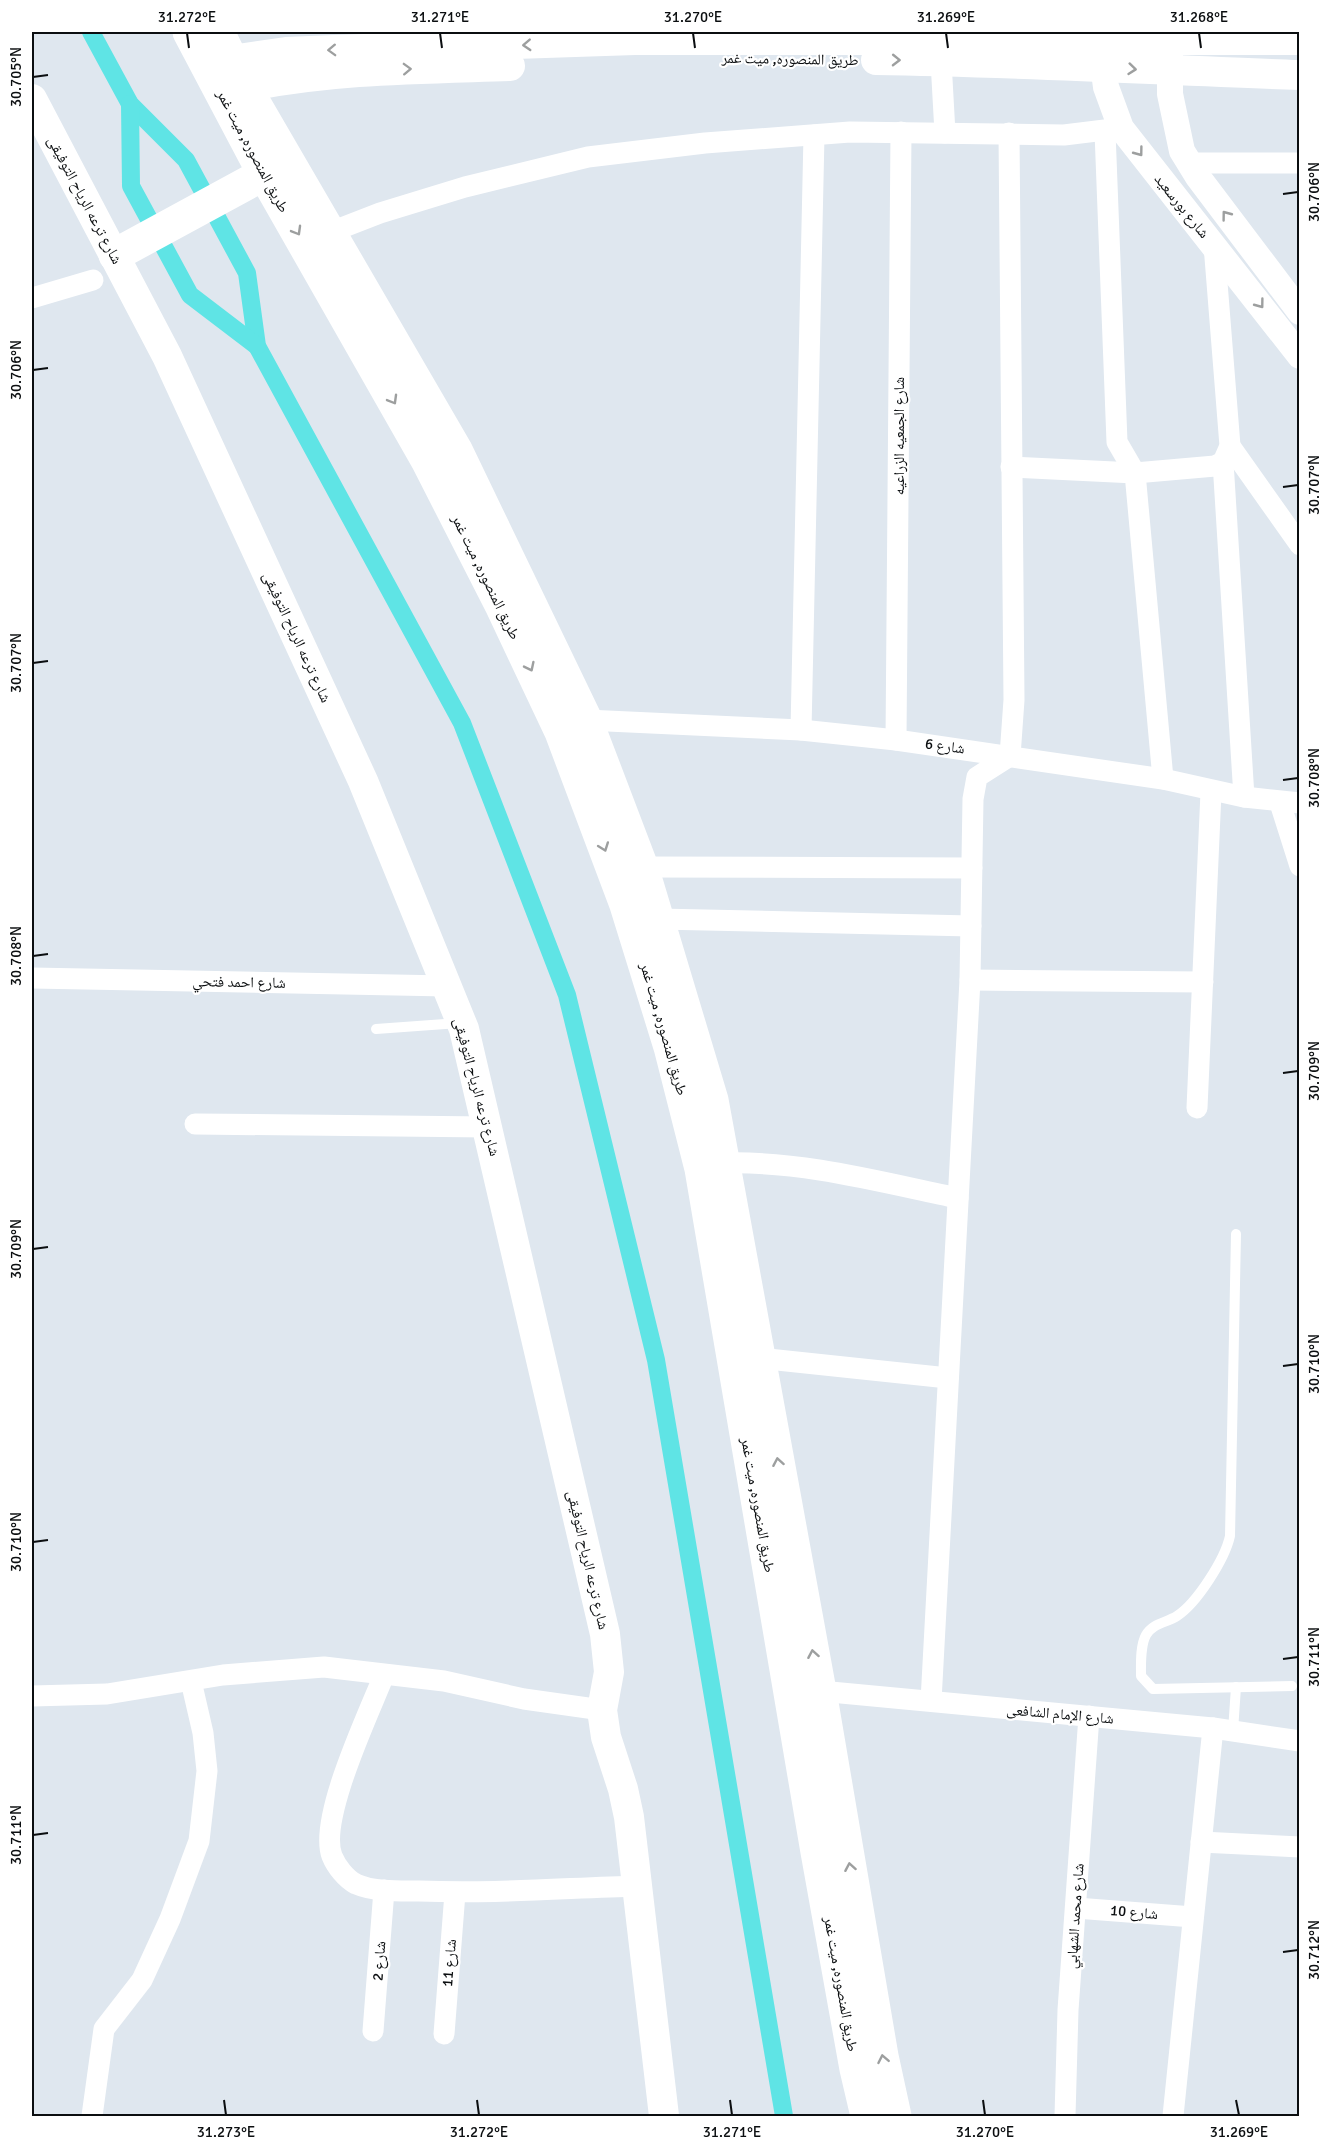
<svg xmlns="http://www.w3.org/2000/svg" width="1331" height="2148" font-family="Signika,'Noto Naskh Arabic',sans-serif">
  <rect width="100%" height="100%" fill="#dfe7ef"/>
  <g fill="none" stroke-linecap="round" stroke-linejoin="round">
    <g stroke="#5fe4e5" stroke-width="18">
      <polyline points="91,32 130,104 186,160 247,273 257,346 462,723 567,995 656,1360 784,2116"/>
      <polyline points="130,104 131,186 190,295 257,346"/>
    </g>
    <g stroke="#fff" stroke-width="10">
      <polyline points="376,1029 459,1023"/>
      <path d="M1236,1234L1230,1536C1225,1559 1197,1603 1177,1616C1166,1623 1153,1623 1146,1635C1140,1646 1141,1664 1141,1676L1153,1689L1292,1686"/>
      <polyline points="1233,1731 1236,1687"/>
    </g>
    <g stroke="#fff" stroke-width="21">
      <polyline points="941,61 945,133"/>
      <polyline points="1105,132 1117,442 1135,473 1163,779"/>
      <polyline points="1189,163 1300,163"/>
      <polyline points="331,232 380,213 465,187 588,157 705,143 850,132 1064,135 1121,128"/>
      <polyline points="32,298 93,280"/>
      <polyline points="1230,446 1300,545"/>
      <polyline points="1223,462 1244,797"/>
      <polyline points="1011,467 1135,473 1215,466 1223,462 1230,446 1214,245"/>
      <polyline points="586,720 801,730 896,740 1163,779 1244,797 1300,803"/>
      <polyline points="801,730 814,135"/>
      <polyline points="896,740 901,132"/>
      <polyline points="1280,803 1300,866"/>
      <polyline points="642,867 972,868"/>
      <polyline points="658,919 971,926"/>
      <polyline points="32,978 447,986"/>
      <polyline points="970,980 1203,982"/>
      <polyline points="1197,1108 1211,792"/>
      <polyline points="195,1124 488,1127"/>
      <path d="M725,1163C804,1161 880,1182 958,1198"/>
      <polyline points="758,1358 948,1378"/>
      <path d="M384,1675C369,1713 318,1819 332,1856C336,1866 346,1879 356,1884C374,1892 399,1891 419,1891C492,1894 565,1888 638,1886"/>
      <polyline points="820,1691 1213,1728 1300,1741"/>
      <polyline points="32,1696 107,1694 223,1675 324,1667 444,1681 524,1699 602,1710"/>
      <polyline points="931,1701 970,980 973,799 977,777 1010,756 1014,700 1009,133"/>
      <polyline points="1201,1842 1300,1847"/>
      <polyline points="1076,1908 1193,1917"/>
      <polyline points="373,2031 384,1890"/>
      <polyline points="444,2034 455,1893"/>
      <polyline points="92,2116 104,2029 142,1980 170,1919 199,1841 207,1771 203,1733 191,1681"/>
      <polyline points="1065,2116 1068,2010 1089,1716"/>
      <polyline points="1173,2116 1213,1728"/>
    </g>
    <g stroke="#fff" stroke-width="26">
      <polyline points="1101,49 1106,87 1121,128 1300,356"/>
      <polyline points="1170,49 1170,94 1182,151 1198,177 1300,312"/>
    </g>
    <g stroke="#fff" stroke-width="30">
      <polyline points="231,60 286,52 334,50 635,40 1300,40"/>
      <path d="M876,60C1017,62 1158,70 1300,75"/>
      <path d="M245,87C333,69 421,69 510,66"/>
      <polyline points="32,99 167,356 363,781 464,1029 605,1634 609,1672 602,1710 606,1737 623,1789 629,1817 664,2116"/>
    </g>
    <g stroke="#fff" stroke-width="33">
      <polyline points="189,32 264,174 427,460 501,605 561,732 626,905 670,1047 701,1169 817,1852 856,2069 867,2116"/>
      <polyline points="218,32 245,87 456,450 586,720 642,867 712,1100 820,1691 882,2056 895,2116"/>
      <polyline points="115,255 264,174"/>
    </g>
  </g>
  <defs><path id="oneway-chevron" d="M-2-3.5L2.5 0L-2 3.5" fill="none" stroke-width="1.6" stroke-linecap="round" stroke-linejoin="round" transform="scale(1.5)"/></defs>
  <g stroke="#9d9f9f">
    <use href="#oneway-chevron" transform="translate(527 45) rotate(177)"/>
    <use href="#oneway-chevron" transform="translate(332 50) rotate(178)"/>
    <use href="#oneway-chevron" transform="translate(896 60) rotate(1)"/>
    <use href="#oneway-chevron" transform="translate(407 69) rotate(-2)"/>
    <use href="#oneway-chevron" transform="translate(1132 69) rotate(6)"/>
    <use href="#oneway-chevron" transform="translate(1139 152) rotate(53)"/>
    <use href="#oneway-chevron" transform="translate(1226 215) rotate(-127)"/>
    <use href="#oneway-chevron" transform="translate(297 231) rotate(60)"/>
    <use href="#oneway-chevron" transform="translate(1260 304) rotate(53)"/>
    <use href="#oneway-chevron" transform="translate(393 400) rotate(60)"/>
    <use href="#oneway-chevron" transform="translate(530 667) rotate(64)"/>
    <use href="#oneway-chevron" transform="translate(604 847) rotate(70)"/>
    <use href="#oneway-chevron" transform="translate(778 1462) rotate(-100)"/>
    <use href="#oneway-chevron" transform="translate(813 1654) rotate(-100)"/>
    <use href="#oneway-chevron" transform="translate(850 1867) rotate(-100)"/>
    <use href="#oneway-chevron" transform="translate(883 2059) rotate(-101)"/>
  </g>
  <path fill="none" stroke="#0b0e10" stroke-width="2" d="M187,33L189,48M440,33L442,48M693,33L695,48M946,33L948,48M1199,33L1201,48M33,77L48,75M1283,194L1298,192M33,370L48,368M1283,487L1298,485M33,663L48,661M1283,780L1298,778M33,956L48,954M1283,1073L1298,1071M33,1249L48,1247M1283,1366L1298,1364M33,1542L48,1540M1283,1659L1298,1657M33,1835L48,1833M1283,1952L1298,1950M224,2100L226,2115M477,2100L479,2115M730,2100L732,2115M983,2100L985,2115M1236,2100L1239,2115"/>
  <g text-anchor="middle" stroke-width="4.5" stroke-linejoin="round" paint-order="stroke">
    <g font-size="15" fill="#0b0e10" stroke="#fff">
      <text transform="translate(790 59) rotate(1)" y="5">طريق المنصوره, ميت غمر</text>
      <text transform="translate(253 151) rotate(62)" y="5">طريق المنصوره, ميت غمر</text>
      <text transform="translate(85 200) rotate(62)" y="5">شارع ترعه الرياح التوفيقى</text>
      <text transform="translate(1182 206) rotate(51)" y="5">شارع بورسعيد</text>
      <text transform="translate(899 436) rotate(-90)" y="5">شارع الجمعيه الزراعيه</text>
      <text transform="translate(486 577) rotate(64)" y="5">طريق المنصوره, ميت غمر</text>
      <text transform="translate(297 637) rotate(65)" y="5">شارع ترعه الرياح التوفيقى</text>
      <text transform="translate(945 746) rotate(8)" y="5">شارع 6</text>
      <text transform="translate(239 982) rotate(1)" y="5">شارع احمد فتحي</text>
      <text transform="translate(664 1029) rotate(74)" y="5">طريق المنصوره, ميت غمر</text>
      <text transform="translate(477 1087) rotate(75)" y="5">شارع ترعه الرياح التوفيقى</text>
      <text transform="translate(758 1505) rotate(80)" y="5">طريق المنصوره, ميت غمر</text>
      <text transform="translate(588 1560) rotate(77)" y="5">شارع ترعه الرياح التوفيقى</text>
      <text transform="translate(1060 1714) rotate(5)" y="5">شارع الإمام الشافعى</text>
      <text transform="translate(1134 1912) rotate(5)" y="5">شارع 10</text>
      <text transform="translate(1075 1916) rotate(-86)" y="5">شارع محمد الشهابي</text>
      <text transform="translate(379 1961) rotate(-86)" y="5">شارع 2</text>
      <text transform="translate(449 1963) rotate(-85)" y="5">شارع 11</text>
      <text transform="translate(841 1984) rotate(80)" y="5">طريق المنصوره, ميت غمر</text>
    </g>
  </g>
  <rect width="1331" height="2148" fill="none" stroke="#ffffff" stroke-width="66"/>
  <rect x="33" y="33" width="1265" height="2082" fill="none" stroke="#0b0e10" stroke-width="2"/>
  <g font-size="15" text-anchor="middle" fill="#0b0e10">
    <text x="187" y="22">31.272°E</text>
    <text x="440" y="22">31.271°E</text>
    <text x="693" y="22">31.270°E</text>
    <text x="946" y="22">31.269°E</text>
    <text x="1199" y="22">31.268°E</text>
    <text transform="translate(16 77) rotate(-90)" y="5">30.705°N</text>
    <text transform="translate(1314 192) rotate(-90)" y="5">30.706°N</text>
    <text transform="translate(16 370) rotate(-90)" y="5">30.706°N</text>
    <text transform="translate(1314 485) rotate(-90)" y="5">30.707°N</text>
    <text transform="translate(16 663) rotate(-90)" y="5">30.707°N</text>
    <text transform="translate(1314 778) rotate(-90)" y="5">30.708°N</text>
    <text transform="translate(16 956) rotate(-90)" y="5">30.708°N</text>
    <text transform="translate(1314 1071) rotate(-90)" y="5">30.709°N</text>
    <text transform="translate(16 1249) rotate(-90)" y="5">30.709°N</text>
    <text transform="translate(1314 1364) rotate(-90)" y="5">30.710°N</text>
    <text transform="translate(16 1542) rotate(-90)" y="5">30.710°N</text>
    <text transform="translate(1314 1657) rotate(-90)" y="5">30.711°N</text>
    <text transform="translate(16 1835) rotate(-90)" y="5">30.711°N</text>
    <text transform="translate(1314 1950) rotate(-90)" y="5">30.712°N</text>
    <text x="226" y="2137">31.273°E</text>
    <text x="479" y="2137">31.272°E</text>
    <text x="732" y="2137">31.271°E</text>
    <text x="985" y="2137">31.270°E</text>
    <text x="1239" y="2137">31.269°E</text>
  </g>
</svg>
